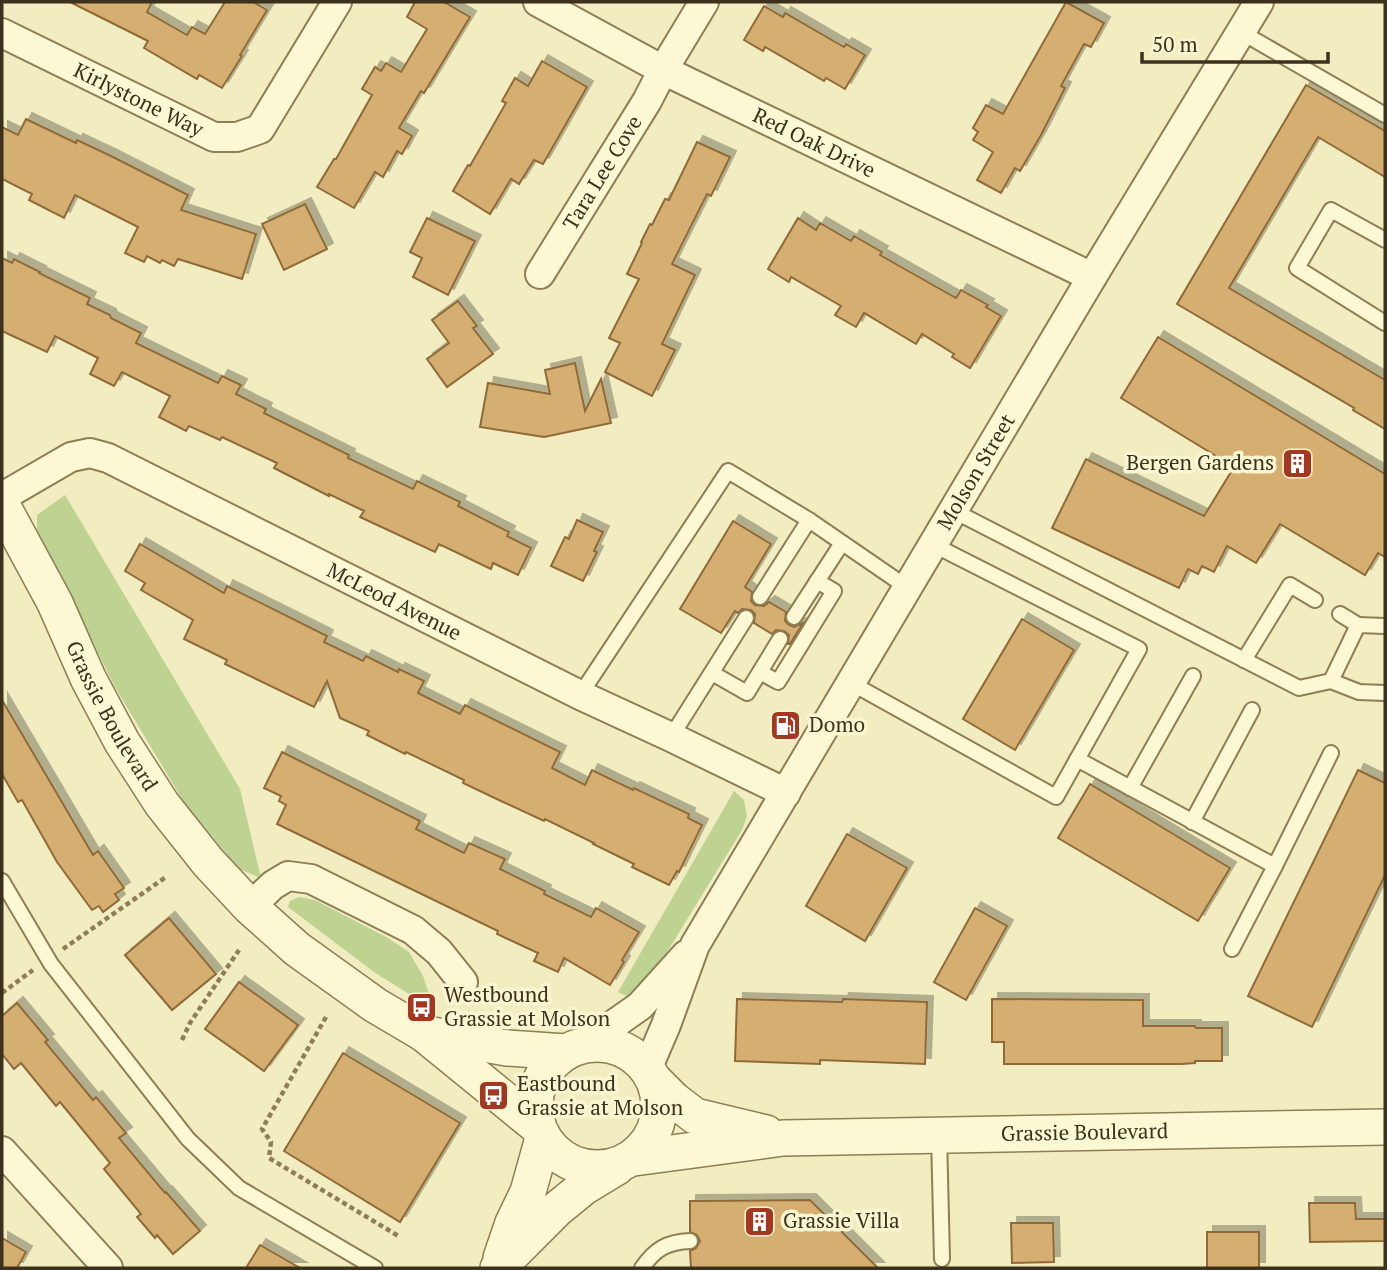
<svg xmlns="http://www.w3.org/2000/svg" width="1387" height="1270" font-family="'PT Serif',serif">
  <defs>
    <filter id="shadow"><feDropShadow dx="6" dy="-6" stdDeviation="0" flood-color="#0004"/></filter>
  </defs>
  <rect width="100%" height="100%" fill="#f2edc0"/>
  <g fill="#bed292">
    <polygon points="65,495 240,789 261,878 239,869 185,804 115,687 37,530 37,515"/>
    <polygon points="734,791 744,800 747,816 742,830 637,1001 618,992"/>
    <polygon points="299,897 315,900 388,938 409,952 423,976 429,994 420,1001 374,972 288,907 290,901"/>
  </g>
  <g fill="#d5ae71" stroke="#8f6b39" stroke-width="2" filter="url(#shadow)">
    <polygon points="70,2 152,2 147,12 187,35 192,27 205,34 225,2 253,2 267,10 240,55 242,56 222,88 199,75 197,79 144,48 148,41"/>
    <polygon points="415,2 444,2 470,17 424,93 421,91 399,128 412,136 402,154 397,151 383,177 375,172 354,208 317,187 334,159 336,159 372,95 362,89 375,67 381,71 386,63 401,72 427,29 407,17"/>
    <polygon points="1066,2 1104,23 1091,47 1084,44 1061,86 1065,88 1041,135 1020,171 1015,168 1001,193 977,180 993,152 973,140 978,132 973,128 986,105 1003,114"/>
    <polygon points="764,6 783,17 785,13 844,47 846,44 865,55 845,89 826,78 824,81 765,47 763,51 744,40"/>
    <polygon points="542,61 587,87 543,164 534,160 519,184 511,179 490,214 453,191 468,165 470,166 506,103 502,101 515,78 528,86"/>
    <polygon points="1306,85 1385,131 1385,177 1318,137 1229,288 1385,380 1385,429 1353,410 1354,408 1177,304"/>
    <polygon points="26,119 76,143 77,140 111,156 188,195 181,210 256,234 242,279 178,259 174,266 162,260 160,263 147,256 144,262 125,253 138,227 75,195 64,218 29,200 32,194 2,179 2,127 18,135"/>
    <polygon points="697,142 730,157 711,196 707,194 672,264 695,275 662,344 675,350 652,396 605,372 620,343 609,338 639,279 627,274 642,243 641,242 650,224 652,225 665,199 669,200"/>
    <polygon points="305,204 327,249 284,270 262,224"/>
    <polygon points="427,218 475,241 448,295 413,277 422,258 410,252"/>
    <polygon points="798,218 816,230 820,223 851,241 854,236 882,252 880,255 956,298 961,290 988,305 986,307 1001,316 970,368 952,357 954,354 922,334 916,344 864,313 856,327 835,315 841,306 791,277 789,282 768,269"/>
    <polygon points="2,258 12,263 14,259 40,272 39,273 90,298 87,304 110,315 111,318 141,333 136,343 218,383 222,376 241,385 236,394 266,409 264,413 349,455 348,458 413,489 417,481 460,502 458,506 509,532 507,536 531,548 518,575 493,563 491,569 439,544 435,552 360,517 364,511 329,494 329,496 274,468 277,463 222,437 220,440 189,426 186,431 159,417 170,396 122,372 114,386 90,374 98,358 55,336 47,352 2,331"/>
    <polygon points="458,301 477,326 473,328 493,354 447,387 427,359 449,343 432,320"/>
    <polygon points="1158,337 1385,474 1385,557 1378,553 1365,575 1280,524 1256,563 1227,546 1214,572 1202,566 1198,574 1188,569 1179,588 1052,528 1086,459 1204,516 1234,467 1121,398"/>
    <polygon points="575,363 585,411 601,379 611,423 544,437 480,427 488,383 550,394 545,370"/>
    <polygon points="577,520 603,532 594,551 597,552 583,581 551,566 565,537 569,539"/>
    <polygon points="733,521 771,544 745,587 752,592 751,601 755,605 764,606 769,602 786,612 785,621 789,625 794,627 803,623 790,644 788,644 789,635 784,631 776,630 772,634 754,623 755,614 751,610 742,609 738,613 735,611 721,633 680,609"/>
    <polygon points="140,544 224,593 227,586 327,636 324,642 363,661 366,656 398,672 399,669 424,681 418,693 460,714 465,705 560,752 552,768 585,785 592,770 633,790 634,788 689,814 688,818 702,825 679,872 677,871 669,885 632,867 634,864 593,844 594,843 545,819 544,821 501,801 463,783 464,780 406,752 405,754 367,735 369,731 340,718 327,681 314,707 225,664 227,660 184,639 193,620 141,590 145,583 125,571"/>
    <polygon points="1022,619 1074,650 1015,750 963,719"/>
    <polygon points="2,700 93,855 98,851 124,888 115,894 119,900 103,912 99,906 92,910 57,862 22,800 18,802 2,774"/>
    <polygon points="282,752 420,821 416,829 464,853 469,843 505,859 500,869 545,891 544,894 591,917 596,908 639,932 622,960 624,962 610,985 564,958 558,972 534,961 538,953 497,934 498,931 277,824 286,805 279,801 281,796 264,788"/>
    <polygon points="1358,770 1385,783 1385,875 1312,1027 1248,996"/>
    <polygon points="1090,784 1230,868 1198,921 1058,838"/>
    <polygon points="847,834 907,868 865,941 806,906"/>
    <polygon points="975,908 1007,926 966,1000 934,982"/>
    <polygon points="169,918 216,974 172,1010 125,955"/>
    <polygon points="239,982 298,1025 264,1071 205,1029"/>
    <polygon points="737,999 842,1002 843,999 927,1002 925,1064 820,1060 820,1064 735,1061"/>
    <polygon points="992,999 1143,1000 1143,1026 1195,1026 1196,1028 1222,1028 1222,1061 1195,1061 1195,1063 1182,1064 1004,1064 1004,1042 992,1042"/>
    <polygon points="17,1003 48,1040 45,1042 93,1100 96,1097 126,1133 119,1138 165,1193 166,1192 200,1231 173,1254 157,1235 155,1238 137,1217 141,1214 104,1169 110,1163 60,1102 56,1106 21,1063 14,1069 2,1054 2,1016"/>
    <polygon points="343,1053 460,1123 400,1222 284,1151"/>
    <polygon points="810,1200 878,1268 691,1268 690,1251 696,1248 700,1241 697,1235 690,1232 690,1201"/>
    <polygon points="1309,1203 1355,1203 1356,1219 1385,1219 1385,1241 1310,1242"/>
    <polygon points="1011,1223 1053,1223 1054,1262 1012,1263"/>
    <rect x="1207" y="1232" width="52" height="36"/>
    <polygon points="2,1238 26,1252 17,1268 2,1268"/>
    <polygon points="260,1245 300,1268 246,1268"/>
  </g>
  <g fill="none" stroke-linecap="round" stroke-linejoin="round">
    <defs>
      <g id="service">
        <polyline points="1241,32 1385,115"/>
        <polyline points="1385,240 1331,210 1297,268 1385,323"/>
        <polyline points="954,511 1299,688 1331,681 1358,625 1385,626"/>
        <polyline points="760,597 809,520 908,588"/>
        <polyline points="1340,614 1358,625"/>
        <polyline points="794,617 842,543"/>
        <polyline points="1244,660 1290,585 1315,600"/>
        <polyline points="760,672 778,682 834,591 817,581"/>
        <polyline points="712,673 747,693 780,639"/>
        <polyline points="1331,681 1359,692 1385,693"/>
        <polyline points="851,683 1056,797 1139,649 934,545"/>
        <polyline points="580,695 728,471 809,520"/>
        <polyline points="671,737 746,618"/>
        <polyline points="1077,759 1275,866 1331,753"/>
        <polyline points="1130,788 1193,676"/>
        <polyline points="1192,822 1252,710"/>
        <polyline points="2,881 51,964 188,1139 239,1188 375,1268"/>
        <polyline points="1232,949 1275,866"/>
        <polyline points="939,1135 942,1259"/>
        <path d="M642,1268C655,1249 667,1242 690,1241"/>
      </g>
      <g id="minor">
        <path id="s1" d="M538,2L663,70L1092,277"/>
        <path id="s2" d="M2,33L214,137H237L260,129L337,2"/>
        <path id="s3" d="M540,274L647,101L663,70L704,2"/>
        <path id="s4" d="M2,497L71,457L90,453L108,458L580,695L671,737L786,793"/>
        <polyline points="250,907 273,885 288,876 311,879 413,930 439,952 463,982"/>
        <polyline points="576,1047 603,1032 640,1006 686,955"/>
        <path id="s5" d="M648,1067L666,1025L695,945L1092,277L1259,2"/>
        <polyline points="2,1151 108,1268"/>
      </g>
      <g id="tertiary">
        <path id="s6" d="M2,505L55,603L88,678L122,742L162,804L208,862L250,907L297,949L375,1005L424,1034L537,1126"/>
        <polyline points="427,1034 507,1048 566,1052"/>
        <circle cx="597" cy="1106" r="62"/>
        <polyline points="655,1081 674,1100 695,1116 766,1133"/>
        <path id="s7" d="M634,1158L783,1138L1385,1127"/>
        <polyline points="501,1258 513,1223 528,1192 543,1138"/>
        <polyline points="498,1268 557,1209 584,1187 617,1167"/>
      </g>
    </defs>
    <use href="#service" stroke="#8d7e56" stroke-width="18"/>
    <use href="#minor" stroke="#8d7e56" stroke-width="32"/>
    <use href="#tertiary" stroke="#8d7e56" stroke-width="38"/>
    <g stroke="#8d7e56" stroke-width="4.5" stroke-dasharray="5 3.5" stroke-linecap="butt">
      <polyline points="63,949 166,877"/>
      <polyline points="2,993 33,970"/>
      <polyline points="326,1017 262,1129 271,1142 269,1158 400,1237"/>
      <polyline points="182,1040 190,1023 239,950"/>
    </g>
    <use href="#service" stroke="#fcf8d4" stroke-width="14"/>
    <use href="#minor" stroke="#fcf8d4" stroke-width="28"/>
    <use href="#tertiary" stroke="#fcf8d4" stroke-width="35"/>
  </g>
  <defs>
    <symbol id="building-square" viewBox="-11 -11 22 22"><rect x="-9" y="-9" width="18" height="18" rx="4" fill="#a3371f" stroke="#f9f5d0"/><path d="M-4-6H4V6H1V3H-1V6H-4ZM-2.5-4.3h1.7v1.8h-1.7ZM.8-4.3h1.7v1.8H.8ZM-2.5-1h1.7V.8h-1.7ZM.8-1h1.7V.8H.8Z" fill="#fff"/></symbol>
    <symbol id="fuel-square" viewBox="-11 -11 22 22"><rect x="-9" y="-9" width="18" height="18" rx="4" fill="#a3371f" stroke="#f9f5d0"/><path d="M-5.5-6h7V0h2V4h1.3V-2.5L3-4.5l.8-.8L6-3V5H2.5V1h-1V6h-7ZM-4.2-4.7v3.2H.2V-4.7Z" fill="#fff"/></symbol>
    <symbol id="bus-square" viewBox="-11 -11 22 22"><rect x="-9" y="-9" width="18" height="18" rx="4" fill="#a3371f" stroke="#f9f5d0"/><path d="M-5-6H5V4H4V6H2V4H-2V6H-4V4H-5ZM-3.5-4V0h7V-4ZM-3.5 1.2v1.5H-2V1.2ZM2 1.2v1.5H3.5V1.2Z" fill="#fff"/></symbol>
  </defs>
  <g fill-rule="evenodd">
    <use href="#building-square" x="1280" y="446" width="35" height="35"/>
    <use href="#fuel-square" x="768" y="708" width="35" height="35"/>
    <use href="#bus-square" x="404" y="990" width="35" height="35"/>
    <use href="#bus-square" x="476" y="1078" width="35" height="35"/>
    <use href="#building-square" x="742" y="1204" width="35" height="35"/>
  </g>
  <g text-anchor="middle" stroke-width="7" stroke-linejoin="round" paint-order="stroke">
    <g font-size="21" fill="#3b311c" stroke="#f9f5d0">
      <text dy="7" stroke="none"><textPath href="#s2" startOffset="152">Kirlystone Way</textPath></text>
      <text dy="7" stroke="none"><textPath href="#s1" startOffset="310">Red Oak Drive</textPath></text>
      <text dy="7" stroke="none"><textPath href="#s3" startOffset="119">Tara Lee Cove</textPath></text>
      <text dy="7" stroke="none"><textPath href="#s5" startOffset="681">Molson Street</textPath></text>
      <text dy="7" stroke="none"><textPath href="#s4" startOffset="438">McLeod Avenue</textPath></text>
      <text dy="7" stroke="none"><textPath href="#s6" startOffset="238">Grassie Boulevard</textPath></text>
      <text dy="7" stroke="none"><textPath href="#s7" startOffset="452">Grassie Boulevard</textPath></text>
    </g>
    <g font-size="21" fill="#3b311c" stroke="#f9f5d0" text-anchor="start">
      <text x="1274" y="470" text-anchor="end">Bergen Gardens</text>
      <text x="809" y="732">Domo</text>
      <text x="444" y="1002">Westbound<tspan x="444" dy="24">Grassie at Molson</tspan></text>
      <text x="517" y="1091">Eastbound<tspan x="517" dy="24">Grassie at Molson</tspan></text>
      <text x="783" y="1228">Grassie Villa</text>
    </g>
  </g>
  <rect width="1387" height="1270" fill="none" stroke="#3b311c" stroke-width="7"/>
  <path d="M1142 52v10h186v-10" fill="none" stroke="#3b311c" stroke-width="3.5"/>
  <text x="1152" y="52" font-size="21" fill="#3b311c" stroke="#f9f5d0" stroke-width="5" paint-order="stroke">50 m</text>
</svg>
